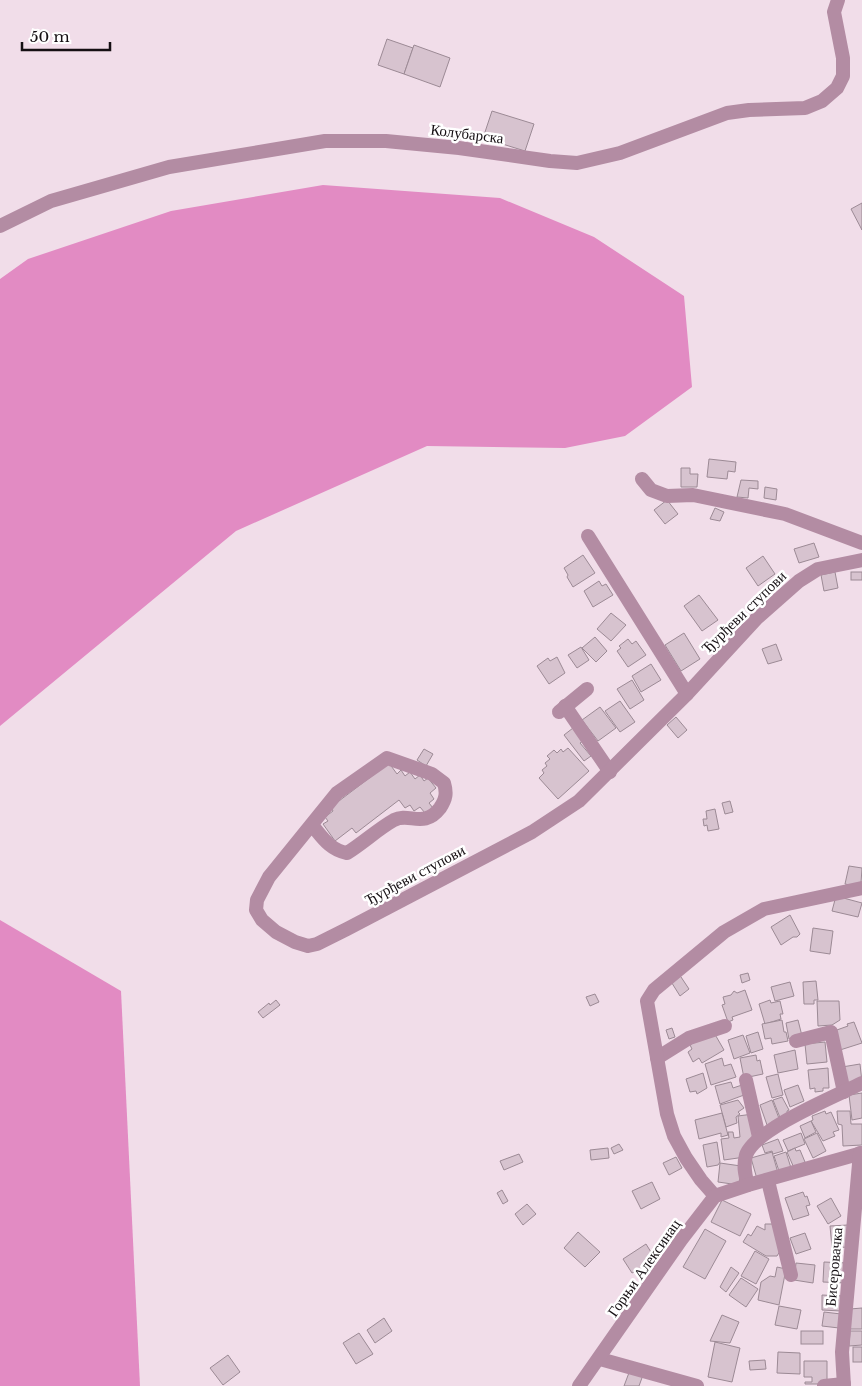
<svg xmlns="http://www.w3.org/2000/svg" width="862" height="1386" font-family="'Libre Baskerville',serif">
  <rect width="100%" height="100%" fill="#f1dde9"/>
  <g fill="#e28bc3">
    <polygon points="323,185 500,198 594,237 684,296 692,387 625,436 565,448 427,446 236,531 0,726 0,279 28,259 171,211"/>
    <polygon points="0,920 121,991 140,1386 0,1386"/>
  </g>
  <g fill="#d7c3cf" stroke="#9c8a95">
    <polygon points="387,39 413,48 404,74 378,65"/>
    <polygon points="414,45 450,58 440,87 404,74"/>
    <polygon points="492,111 534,124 525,151 483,138"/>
    <polygon points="862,203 862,230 851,209"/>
    <polygon points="709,459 736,462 735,472 728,471 727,479 707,477"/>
    <polygon points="681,468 690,468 690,474 698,474 697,487 681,487"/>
    <polygon points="741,480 758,481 758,489 749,488 748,498 737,497"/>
    <polygon points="765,487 777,489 776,500 764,498"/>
    <polygon points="667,500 678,514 665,524 654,510"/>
    <polygon points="715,508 724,512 720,521 710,519"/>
    <polygon points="814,543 819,557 799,563 794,549"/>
    <polygon points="583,555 595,573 573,587 567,577 568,575 564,568"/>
    <polygon points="763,556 775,574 758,586 746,568"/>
    <polygon points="835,572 838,588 824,591 821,575"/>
    <rect x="851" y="572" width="11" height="8"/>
    <polygon points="599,581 602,586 606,584 613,595 593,607 584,591"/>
    <polygon points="699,595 718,620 702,631 684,606"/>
    <polygon points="611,613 626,625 611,641 597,629"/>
    <polygon points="684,633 700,659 681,671 665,645"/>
    <polygon points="595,637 607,651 596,662 582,648"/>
    <polygon points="628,639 632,644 636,641 646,655 628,667 617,651 621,648 619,646"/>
    <polygon points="776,644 782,660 768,664 762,649"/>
    <polygon points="581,647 589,660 577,668 568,655"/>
    <polygon points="557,657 565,673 549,684 537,666 548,658 550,661"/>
    <polygon points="651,664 661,680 641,692 632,676"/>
    <polygon points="632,680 644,700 630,709 617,689"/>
    <polygon points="620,701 635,722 620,732 605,711"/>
    <polygon points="600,707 616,728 598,741 582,720"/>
    <polygon points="676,717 687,730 678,738 667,725"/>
    <polygon points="573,728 583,741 580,743 591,756 584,761 564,735"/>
    <polygon points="568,748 589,771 558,799 539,778 544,773 542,770 547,766 545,763 550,759 547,756 554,750 557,753 561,749 563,752"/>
    <polygon points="424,749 433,754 426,766 417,760"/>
    <polygon points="389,763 397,774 401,770 405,776 410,772 415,779 420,775 424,781 428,778 436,788 430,793 434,799 429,803 433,808 425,813 420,807 414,811 410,805 405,808 399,800 356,833 352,828 335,841 323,824 328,821 325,817 333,811 331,807"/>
    <polygon points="730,801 733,812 725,814 722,803"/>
    <polygon points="715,809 719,829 708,831 707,825 704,826 703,819 707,819 706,811"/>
    <polygon points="849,866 862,868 861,883 855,886 845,884"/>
    <polygon points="836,896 862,903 858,917 832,911"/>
    <polygon points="790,915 800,934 797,937 793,937 781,945 771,927"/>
    <polygon points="813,928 833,931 830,954 810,951"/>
    <polygon points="748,973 750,980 742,983 740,975"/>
    <polygon points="679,974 689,989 680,996 670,980"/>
    <polygon points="816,981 818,1000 814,1000 814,1004 804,1004 803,982"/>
    <polygon points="790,982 794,996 775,1001 771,987"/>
    <polygon points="745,990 752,1010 732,1017 733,1020 728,1022 722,1005 725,1004 723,997 731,995 734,991 737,993"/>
    <polygon points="595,994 599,1002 590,1006 586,997"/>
    <polygon points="276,1000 280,1005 263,1018 258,1012 269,1003 270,1005"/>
    <polygon points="770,1000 771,1003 780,1001 783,1014 780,1014 781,1019 765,1024 759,1004"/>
    <polygon points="817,1001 839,1001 840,1020 832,1025 818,1026"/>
    <polygon points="782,1020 784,1032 786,1032 788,1041 772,1044 771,1038 765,1039 762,1024"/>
    <polygon points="798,1020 802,1036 789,1039 786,1023"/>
    <polygon points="854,1022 862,1043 840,1050 834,1031 848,1026 847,1024"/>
    <polygon points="672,1028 675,1037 669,1039 666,1030"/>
    <polygon points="713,1031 724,1050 702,1063 699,1058 693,1062 688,1052 692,1049 690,1045"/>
    <polygon points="758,1032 763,1049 751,1053 746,1036"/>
    <polygon points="743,1035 750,1053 734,1059 728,1040"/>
    <polygon points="825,1042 827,1062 807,1064 805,1044"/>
    <polygon points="795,1050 798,1069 778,1073 774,1055"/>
    <polygon points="756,1055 757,1061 760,1060 763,1074 744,1078 740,1058"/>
    <polygon points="722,1058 724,1066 731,1064 736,1077 711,1085 705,1064"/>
    <polygon points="860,1064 862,1082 844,1084 842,1067"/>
    <polygon points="828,1068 829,1088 823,1088 823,1091 815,1092 815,1088 810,1089 808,1070"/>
    <polygon points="703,1073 707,1088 697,1094 696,1091 690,1092 686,1079"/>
    <polygon points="778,1074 783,1095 772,1098 766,1077"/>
    <polygon points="731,1082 733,1088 745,1084 744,1095 720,1104 715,1086"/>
    <polygon points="798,1085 804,1101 790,1107 784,1090"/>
    <polygon points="862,1093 862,1118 852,1120 849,1095"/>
    <polygon points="782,1097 789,1110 787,1111 788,1117 781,1120 773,1100"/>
    <polygon points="738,1100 744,1108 738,1112 740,1114 736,1117 737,1123 726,1127 720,1105"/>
    <polygon points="772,1100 780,1121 767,1125 760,1105"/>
    <polygon points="825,1111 826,1114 831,1112 839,1130 833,1132 835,1136 823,1141 811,1121 813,1120 812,1116"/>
    <polygon points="837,1111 850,1111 851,1124 862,1124 862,1145 843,1146 842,1125 838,1124"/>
    <polygon points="722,1113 728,1135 721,1137 721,1133 699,1139 695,1120"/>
    <polygon points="753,1114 756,1136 745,1157 724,1160 721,1139 729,1138 728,1132 733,1132 734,1138 740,1137 738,1116"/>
    <polygon points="811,1121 816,1132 805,1138 800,1126"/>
    <polygon points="801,1133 805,1144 788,1151 783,1140"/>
    <polygon points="817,1133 826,1151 813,1158 804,1139"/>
    <polygon points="778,1139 783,1151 773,1154 772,1151 765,1153 762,1145"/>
    <polygon points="717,1142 720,1162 718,1165 707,1167 703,1145"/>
    <polygon points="619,1144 623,1150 614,1154 611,1148"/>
    <polygon points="608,1148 609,1158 591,1160 590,1150"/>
    <polygon points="795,1148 796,1151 800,1150 805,1162 794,1168 787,1152"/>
    <polygon points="772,1152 778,1173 757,1179 751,1158"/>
    <polygon points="786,1152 791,1168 779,1171 774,1156"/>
    <polygon points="519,1154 523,1162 504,1170 500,1161"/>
    <polygon points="676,1157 682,1168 669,1175 663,1163"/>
    <polygon points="720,1163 741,1166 739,1185 718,1182"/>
    <polygon points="652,1182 660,1199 641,1209 632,1191"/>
    <polygon points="502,1190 508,1201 503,1204 497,1193"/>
    <polygon points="803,1192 805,1197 807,1196 810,1205 806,1206 809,1215 793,1220 785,1198"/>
    <polygon points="831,1198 841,1216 828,1224 817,1206"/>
    <polygon points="722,1200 751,1214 740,1236 711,1222"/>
    <polygon points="527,1204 536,1214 523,1225 515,1214"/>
    <polygon points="765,1224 775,1224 780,1251 777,1256 766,1256 743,1242 748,1234 751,1236 757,1226 765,1230"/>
    <polygon points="848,1225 848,1247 832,1248 830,1226"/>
    <polygon points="705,1229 726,1241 705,1279 683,1267"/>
    <polygon points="578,1232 600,1252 585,1267 564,1248"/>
    <polygon points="805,1233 811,1249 796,1254 790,1238"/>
    <polygon points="646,1244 659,1265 640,1277 636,1271 632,1273 623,1259"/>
    <polygon points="755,1251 769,1259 756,1284 741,1276"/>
    <polygon points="824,1262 847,1263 846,1283 823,1282"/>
    <polygon points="796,1263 815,1265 813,1283 794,1280"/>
    <polygon points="731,1267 739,1273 726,1292 720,1287"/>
    <polygon points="777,1267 786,1269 779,1305 758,1300 761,1282 770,1276 775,1277"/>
    <polygon points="741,1278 758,1289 746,1307 729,1295"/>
    <polygon points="822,1295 842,1296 841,1311 822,1310"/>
    <polygon points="779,1306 801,1310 797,1329 775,1325"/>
    <polygon points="862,1308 862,1329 849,1329 850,1309"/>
    <polygon points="824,1312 841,1314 839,1328 822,1326"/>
    <polygon points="722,1315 739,1322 730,1343 710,1341"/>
    <polygon points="384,1318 392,1331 375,1343 367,1330"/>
    <rect x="801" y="1331" width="22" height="13"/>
    <polygon points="850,1331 862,1331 862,1345 849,1346"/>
    <polygon points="359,1333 373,1354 356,1364 343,1343"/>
    <polygon points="715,1342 740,1348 732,1382 708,1377"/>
    <rect x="853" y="1347" width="9" height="15"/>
    <polygon points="778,1352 800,1353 800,1374 777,1373"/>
    <polygon points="228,1355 240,1372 223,1385 210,1368"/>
    <polygon points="765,1360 766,1369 750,1370 749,1361"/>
    <polygon points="804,1361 827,1361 827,1384 805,1384 805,1382 812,1382 812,1377 804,1377"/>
    <polygon points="630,1370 643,1375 639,1386 624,1386"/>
  </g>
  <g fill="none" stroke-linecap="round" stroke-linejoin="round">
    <g stroke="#b38ca3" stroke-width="14">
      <polyline points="0,226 51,201 169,167 325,141 386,141 459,148 550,161 577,163 620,153 727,113 749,110 805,108 822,101 837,88 843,76 843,58 834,12 838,0"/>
      <polyline points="642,479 651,490 667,496 693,495 785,514 862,543"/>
      <polyline points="588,536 687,694"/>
      <polyline points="565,706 610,772"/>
      <polyline points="559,712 587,689"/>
      <path d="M312,825C322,837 330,850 347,853C363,843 378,829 394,820C409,812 424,829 440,808C446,799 447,793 444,783L432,774L387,758L337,793L269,877L257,900L256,910L262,920L276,932L295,942L308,946L317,944L347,929L532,832L579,801L687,694L757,618L799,581L818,569L862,560"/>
      <polyline points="796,1041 831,1032 844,1092"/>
      <polyline points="657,1058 689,1038 725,1026"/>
      <polyline points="746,1080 759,1137"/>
      <polyline points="768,1181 791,1275"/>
      <path d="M748,1185C745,1175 743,1166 746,1155C755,1129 836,1096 862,1083"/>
      <polyline points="715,1196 701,1180 686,1158 674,1136 667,1114 647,1001 654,990 724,932 764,909 862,888"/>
      <polyline points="600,1359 697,1386"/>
      <polyline points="579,1386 681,1240 715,1196 748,1185 862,1153"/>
      <polyline points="824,1386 844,1384"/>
      <polyline points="844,1386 842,1352 860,1153"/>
    </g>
  </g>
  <g text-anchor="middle" stroke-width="5" stroke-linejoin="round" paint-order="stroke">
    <g font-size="15" fill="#150f13" stroke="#fff">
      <text transform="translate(467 134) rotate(7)" y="5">Колубарска</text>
      <text transform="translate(744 612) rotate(-44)" y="5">Ђурђеви ступови</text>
      <text transform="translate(415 875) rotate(-28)" y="5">Ђурђеви ступови</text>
      <text transform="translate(834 1267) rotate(-85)" y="5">Бисеровачка</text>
      <text transform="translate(644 1268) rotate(-55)" y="5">Горњи Алексинац</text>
    </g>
  </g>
  <path d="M22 42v8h88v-8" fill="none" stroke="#150f13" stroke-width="2.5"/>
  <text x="30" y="42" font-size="15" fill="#150f13" stroke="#ffffff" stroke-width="4" paint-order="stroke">50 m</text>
</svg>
